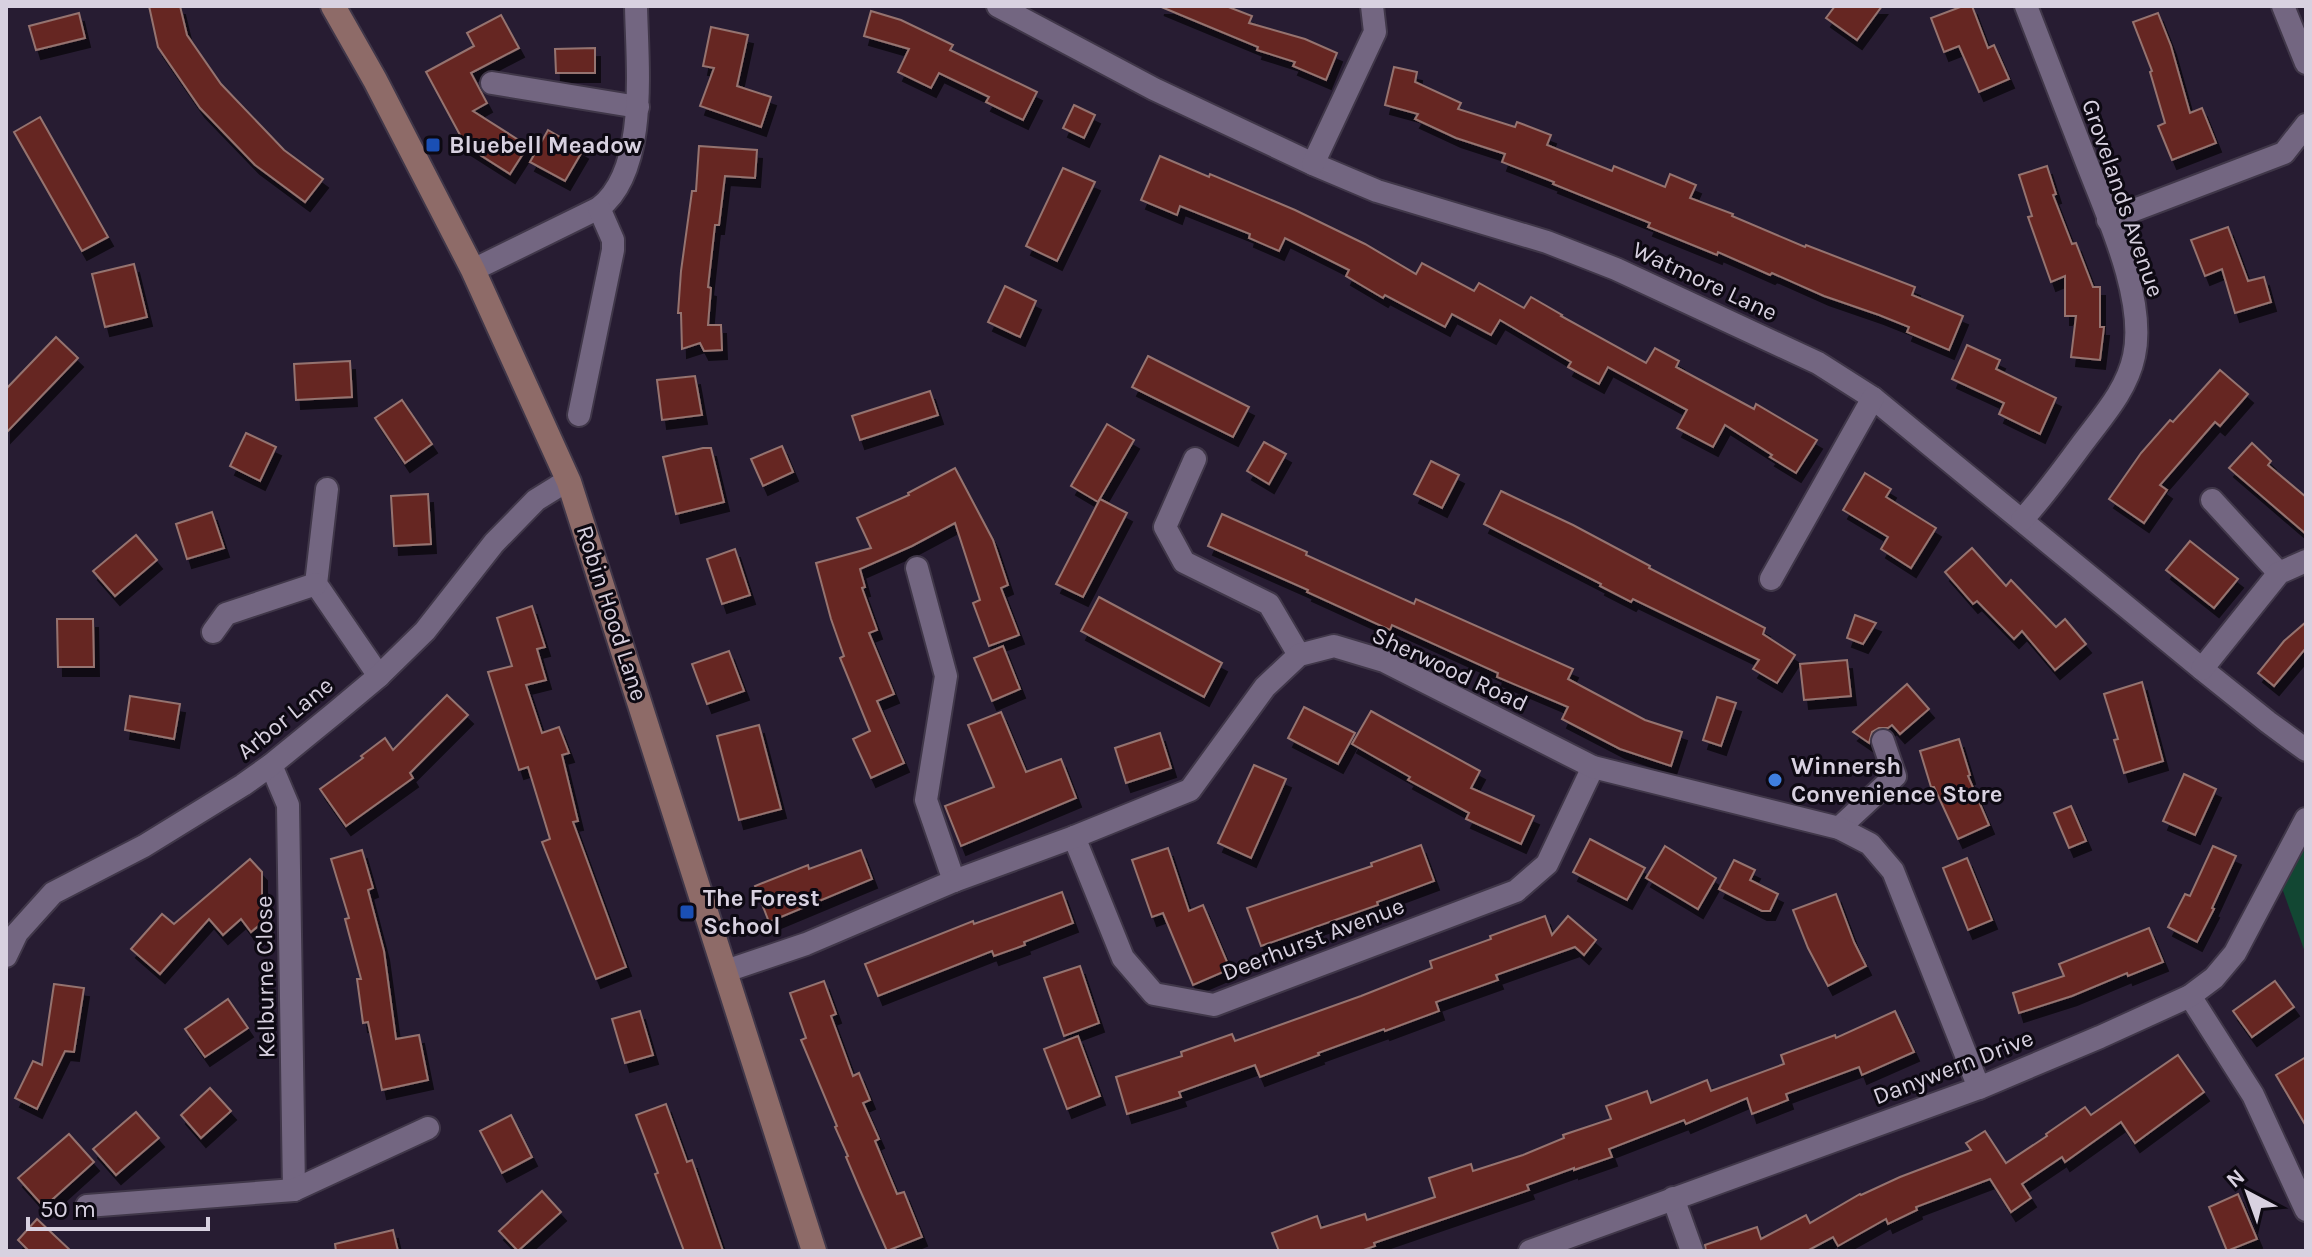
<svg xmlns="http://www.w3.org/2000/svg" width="2312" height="1257" font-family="Karla,sans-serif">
  <defs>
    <filter id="shadow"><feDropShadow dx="5" dy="9" stdDeviation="0" flood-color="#0009"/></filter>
  </defs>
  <rect width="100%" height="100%" fill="#271c32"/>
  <polygon fill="#124733" points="2306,842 2306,955 2282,888"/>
  <g fill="#662824" stroke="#95736f" stroke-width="2" filter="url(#shadow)">
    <polygon points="149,6 180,6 187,35 221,84 284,150 323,179 305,202 255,165 200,108 158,47"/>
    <polygon points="1159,6 1226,6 1252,16 1249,23 1305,39 1337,53 1326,80 1293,66 1295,62 1257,50 1258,47"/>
    <polygon points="1835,6 1882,6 1857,40 1826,18"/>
    <polygon points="1963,6 1972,6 1988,48 1994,45 2009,79 1979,92 1959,46 1944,52 1931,18"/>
    <polygon points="871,11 901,20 953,45 950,50 1037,92 1023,120 986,102 989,97 939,73 931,88 898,72 909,49 864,36"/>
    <polygon points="79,13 85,38 36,50 29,26"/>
    <polygon points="2158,13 2171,46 2190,113 2202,108 2216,143 2172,160 2158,126 2165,123 2150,72 2152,71 2133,22"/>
    <polygon points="501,15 519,48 471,73 487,103 473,111 528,146 510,174 466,146 426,72 474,46 467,33"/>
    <polygon points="711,27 748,35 737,86 771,97 761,127 700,106 714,68 703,66"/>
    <polygon points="595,48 595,73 556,73 555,49"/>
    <polygon points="1394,67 1417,72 1415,82 1461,103 1458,109 1515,127 1517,122 1551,135 1547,145 1612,171 1614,166 1665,187 1670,174 1696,185 1690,198 1733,214 1732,216 1805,247 1806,245 1915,287 1912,295 1963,316 1949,350 1907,332 1909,327 1879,315 1824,296 1772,273 1770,275 1718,252 1717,255 1648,227 1650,223 1553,184 1554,182 1502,162 1505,154 1456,138 1415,119 1418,114 1385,105"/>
    <polygon points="1074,105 1095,115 1084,138 1063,128"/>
    <polygon points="40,117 108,237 82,251 14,132"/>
    <polygon points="548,130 583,150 565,181 530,162"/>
    <polygon points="699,146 757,150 755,178 725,176 719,225 715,225 708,287 711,288 708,325 721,325 722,350 704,351 700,343 682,349 681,313 678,313 681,271 692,191 696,191"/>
    <polygon points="1160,156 1209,177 1210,174 1295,210 1365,244 1416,274 1422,263 1474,291 1479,283 1524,308 1531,297 1562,315 1561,316 1646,363 1655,348 1679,361 1676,367 1754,409 1756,404 1817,440 1796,473 1770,457 1772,455 1725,425 1713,447 1677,428 1687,410 1608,367 1599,384 1568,367 1571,362 1500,320 1491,335 1452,314 1445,327 1385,295 1383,298 1346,276 1349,270 1285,238 1279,251 1249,238 1250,234 1180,206 1177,215 1141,200"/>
    <polygon points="2047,166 2056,194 2053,195 2072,244 2076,243 2093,287 2100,287 2100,327 2104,327 2100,360 2071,357 2076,316 2065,316 2065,276 2051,282 2028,217 2032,216 2019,175"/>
    <polygon points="1063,168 1095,182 1057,261 1026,246"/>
    <polygon points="2228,227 2248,281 2264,277 2271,302 2235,313 2222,269 2205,276 2191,240"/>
    <polygon points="134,264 147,317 105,327 92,274"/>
    <polygon points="1005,286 1036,301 1020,337 988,322"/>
    <polygon points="56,337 78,358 6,433 6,389"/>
    <polygon points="1967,345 2000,360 1996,369 2056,398 2040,434 1999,414 2004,403 1952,379"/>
    <polygon points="1148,356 1249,407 1233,437 1132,387"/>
    <polygon points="350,361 352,397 296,400 294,364"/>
    <polygon points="2220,370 2248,394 2220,426 2215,422 2160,485 2167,490 2144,523 2109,499 2141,453 2170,420 2173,422"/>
    <polygon points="695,376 702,415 662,420 657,380"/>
    <polygon points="930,391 938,415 860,440 852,416"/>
    <polygon points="402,400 432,444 405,463 375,418"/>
    <polygon points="1107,424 1134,440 1098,502 1071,486"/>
    <polygon points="246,433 276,447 260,481 230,466"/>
    <polygon points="1264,442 1286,454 1269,484 1247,471"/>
    <polygon points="2252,443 2271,461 2268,465 2306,497 2306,534 2229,468"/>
    <polygon points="782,446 793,472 763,486 751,459"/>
    <polygon points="703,448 711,448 724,502 676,514 663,457"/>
    <polygon points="1431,461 1459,475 1442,508 1414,494"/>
    <polygon points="955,468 993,540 1008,585 1001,588 1019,635 989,646 973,603 980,600 955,523 912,546 860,569 865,587 862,588 877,630 869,633 894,694 877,701 904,763 871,778 853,739 870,731 840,658 844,656 831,619 816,563 871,548 857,518 909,495 908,493"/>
    <polygon points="1865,473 1891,489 1886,497 1936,528 1911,568 1881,549 1888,537 1843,510"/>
    <polygon points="1501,491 1573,525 1650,566 1649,568 1765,628 1763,634 1795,655 1777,683 1753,669 1759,660 1633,599 1631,602 1600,586 1601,584 1484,524"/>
    <polygon points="428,494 431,544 394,546 391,496"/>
    <polygon points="1100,499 1127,513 1083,597 1056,584"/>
    <polygon points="212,512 224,548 187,559 176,524"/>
    <polygon points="1222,514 1307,552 1306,555 1414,604 1416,599 1573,669 1568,679 1645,720 1682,732 1671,766 1620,749 1562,719 1568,707 1497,677 1498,673 1392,625 1390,630 1307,592 1308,590 1208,546"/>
    <polygon points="136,535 157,560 115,596 93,571"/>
    <polygon points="2190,541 2238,579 2214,608 2166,570"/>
    <polygon points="1972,548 2006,586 2011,580 2056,627 2065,619 2086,644 2055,670 2022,631 2014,639 1977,601 1973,604 1945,572"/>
    <polygon points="735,549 750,595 722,604 707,559"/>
    <polygon points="1099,597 1222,663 1204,697 1081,631"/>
    <polygon points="532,606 545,647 537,649 546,680 526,685 542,733 559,727 569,753 562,755 578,821 573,822 626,967 596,979 542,842 550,839 528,767 519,770 488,672 512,666 497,618"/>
    <polygon points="1855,615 1876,623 1863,644 1847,638"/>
    <polygon points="57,619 93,619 94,667 58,667"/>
    <polygon points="2306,622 2306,648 2274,686 2258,673 2284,641"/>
    <polygon points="1003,646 1020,689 992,701 974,658"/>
    <polygon points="729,651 744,691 707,704 692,664"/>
    <polygon points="1847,660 1851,696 1804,700 1800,664"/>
    <polygon points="2142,682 2163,761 2124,773 2114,740 2118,739 2104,694"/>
    <polygon points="1907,684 1929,709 1900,734 1892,725 1888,728 1879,728 1872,732 1869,743 1853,732"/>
    <polygon points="447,695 468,715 410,773 413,778 346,826 320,789 363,758 361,756 385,738 393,750"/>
    <polygon points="130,696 180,704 174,739 125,730"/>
    <polygon points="1717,697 1736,703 1721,746 1703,740"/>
    <polygon points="1304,707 1355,733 1338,764 1288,738"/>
    <polygon points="1371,711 1480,771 1471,788 1534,816 1521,844 1466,819 1469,813 1408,780 1410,777 1352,744"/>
    <polygon points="1001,712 1026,772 1061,759 1076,798 961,846 945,806 994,787 968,725"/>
    <polygon points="759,725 781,809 739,820 717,736"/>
    <polygon points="1160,733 1171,768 1126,783 1115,748"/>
    <polygon points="1959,739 1970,775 1968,776 1989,825 1958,839 1934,787 1931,787 1920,751"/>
    <polygon points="1254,765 1286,779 1251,858 1218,843"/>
    <polygon points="2184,774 2216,789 2195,835 2163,821"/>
    <polygon points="2071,806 2086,841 2069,848 2054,813"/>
    <polygon points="1590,839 1645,868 1627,900 1573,872"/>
    <polygon points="1421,845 1434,881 1377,902 1378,905 1261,946 1247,908 1372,866 1371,863"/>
    <polygon points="1665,846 1716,878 1698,909 1646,878"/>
    <polygon points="2213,846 2236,856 2212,908 2214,909 2197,942 2168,927 2185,894 2190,896"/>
    <polygon points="1168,848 1189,911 1203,905 1230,969 1193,985 1163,913 1152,917 1132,860"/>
    <polygon points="362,850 373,888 368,890 384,951 396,1039 419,1035 428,1080 382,1090 368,1022 363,1023 357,979 361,979 345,919 349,918 331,859"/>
    <polygon points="861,850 872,879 769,922 755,886 808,865 809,869"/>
    <polygon points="1967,858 1992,920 1968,930 1943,868"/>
    <polygon points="250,859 262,872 262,923 251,932 241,919 223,935 209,919 160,974 131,949 162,914 174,924"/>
    <polygon points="1734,860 1755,870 1750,880 1778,894 1770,911 1762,911 1719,889"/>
    <polygon points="1062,892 1073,923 1024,942 1025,945 994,956 992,951 878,996 865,964 973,921 974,924"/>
    <polygon points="1836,894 1854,942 1866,966 1828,986 1808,948 1793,910"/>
    <polygon points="1545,916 1552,935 1568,916 1596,940 1584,955 1575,947 1496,975 1498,980 1436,1002 1439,1011 1385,1031 1384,1029 1318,1053 1319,1055 1260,1077 1255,1065 1179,1092 1181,1097 1127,1114 1116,1077 1182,1056 1181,1052 1232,1034 1235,1041 1361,996 1432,968 1430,961 1491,939 1490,936"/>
    <polygon points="2149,928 2163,962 2128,976 2127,973 2072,996 2019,1013 2013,993 2064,976 2059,964"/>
    <polygon points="1080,966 1099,1023 1064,1036 1044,978"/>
    <polygon points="824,981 836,1014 831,1016 853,1076 859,1073 870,1100 863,1103 879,1139 875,1141 897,1194 904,1192 922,1237 887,1251 860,1190 846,1157 848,1156 835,1127 837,1126 801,1040 806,1038 790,993"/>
    <polygon points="2275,981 2294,1007 2252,1037 2233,1011"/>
    <polygon points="54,984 84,988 74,1052 65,1051 37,1109 15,1098 33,1061 42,1065"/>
    <polygon points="228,999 248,1028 205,1057 185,1029"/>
    <polygon points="640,1011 653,1055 625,1063 612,1019"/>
    <polygon points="1895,1011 1914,1052 1862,1075 1859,1067 1786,1094 1788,1100 1752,1114 1747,1098 1686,1124 1684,1120 1609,1149 1612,1157 1574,1170 1574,1168 1527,1185 1529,1190 1374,1243 1375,1246 1361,1251 1279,1251 1272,1233 1317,1216 1321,1228 1365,1214 1367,1220 1435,1197 1429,1178 1471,1164 1473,1171 1523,1155 1564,1138 1563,1135 1611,1119 1606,1106 1647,1091 1651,1103 1707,1080 1711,1091 1784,1064 1781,1055 1835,1035 1836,1038"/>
    <polygon points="1078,1036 1100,1096 1067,1109 1044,1049"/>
    <polygon points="2178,1055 2204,1092 2135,1143 2121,1122 2065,1162 2062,1157 2022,1184 2031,1198 2011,1212 1990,1179 1916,1207 1917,1210 1888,1224 1886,1219 1838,1246 1833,1237 1807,1251 1706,1251 1705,1245 1757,1227 1761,1239 1806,1215 1810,1223 1860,1194 1861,1195 1900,1177 1971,1150 1966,1143 1985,1131 2006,1163 2047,1136 2046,1134 2085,1107 2091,1115"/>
    <polygon points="2306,1057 2306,1126 2276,1075"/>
    <polygon points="210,1088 231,1111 201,1138 181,1115"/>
    <polygon points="666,1104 687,1162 692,1160 723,1251 684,1251 655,1174 658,1173 636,1115"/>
    <polygon points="136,1112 159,1138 116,1175 93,1149"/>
    <polygon points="511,1115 532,1157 502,1173 480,1131"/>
    <polygon points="69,1134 94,1162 44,1207 18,1178"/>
    <polygon points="542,1191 561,1212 518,1251 499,1231"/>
    <polygon points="2238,1194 2257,1239 2227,1251 2209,1207"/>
    <polygon points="37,1219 71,1251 29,1251 18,1240"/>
    <polygon points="393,1230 398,1251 336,1251 335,1244"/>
  </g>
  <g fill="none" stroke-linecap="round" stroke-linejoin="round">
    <defs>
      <g id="street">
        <polyline points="998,6 1154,89 1313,164 1377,191 1547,242 1616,269 1818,363 1873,398 2202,669 2268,722 2306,750"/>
        <polyline points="2283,6 2306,63"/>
        <polyline points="492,83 638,107"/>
        <polyline points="1313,164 1375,32 1372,6"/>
        <polyline points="2108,220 2284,153 2306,125"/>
        <path d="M473,270L599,208C649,170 637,63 636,6"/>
        <polyline points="579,415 613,250 613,240 599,208"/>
        <polyline points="1195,459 1165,527 1184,562 1269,604 1299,655"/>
        <polyline points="327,489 316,584 379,676"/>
        <polyline points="2212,500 2279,573"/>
        <path d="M2022,520C2044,496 2063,470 2082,444C2102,417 2127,390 2134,356C2147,297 2104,209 2083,153C2064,104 2045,55 2026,6"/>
        <polyline points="917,568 946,676 926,800 954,881"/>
        <polyline points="1771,579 1873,398"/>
        <polyline points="213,632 226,614 316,584"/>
        <polyline points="2202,669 2279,573 2306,561"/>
        <polyline points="271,765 288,805 294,1190"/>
        <polyline points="1839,828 1895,776 1883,741"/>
        <polyline points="1074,837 1123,958 1154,994 1214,1005 1516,891 1547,864 1593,767"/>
        <polyline points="6,956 17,933 53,893 144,846 243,785 271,765 336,712 379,676 425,631 494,543 536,500 557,487 569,482"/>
        <polyline points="726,971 806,944 954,881 1074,837 1190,790 1265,687 1299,655 1334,646 1384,661 1593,767 1839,828 1870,844 1893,871 1979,1088"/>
        <polyline points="2190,996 2253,1095 2306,1210"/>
        <polyline points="1673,1198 1692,1251"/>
        <polyline points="87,1206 294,1190 428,1128"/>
        <polyline points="1530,1251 1979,1088 2100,1037 2190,996 2214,978 2235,953 2306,819"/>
      </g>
      <polyline id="secondary" points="333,6 375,80 473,270 569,482 814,1251"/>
    </defs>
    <use href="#street" stroke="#403749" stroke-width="26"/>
    <use href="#secondary" stroke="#403749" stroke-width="28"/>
    <use href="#street" stroke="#736681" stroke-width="22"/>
    <use href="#secondary" stroke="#8e6b68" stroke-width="24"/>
  </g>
  <g fill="#1a4fb4" stroke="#0d0912" stroke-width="3">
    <rect x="425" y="137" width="16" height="16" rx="4"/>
    <rect x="679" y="904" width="16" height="16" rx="4"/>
  </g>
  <circle fill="#3f7fe0" stroke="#0d0912" stroke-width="3" cx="1775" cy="780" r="8"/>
  <g text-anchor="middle" stroke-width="6" stroke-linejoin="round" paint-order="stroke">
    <g font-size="24" font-weight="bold" fill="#d8d1e0" stroke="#0d0912" text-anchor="start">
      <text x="449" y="153">Bluebell Meadow</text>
      <text x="1791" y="774">Winnersh<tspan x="1791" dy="28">Convenience Store</tspan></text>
      <text x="703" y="906">The Forest<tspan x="703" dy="28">School</tspan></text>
    </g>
    <g font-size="24" fill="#d8d1e0" stroke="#0d0912">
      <text transform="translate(2123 198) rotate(71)" y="8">Grovelands Avenue</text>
      <text transform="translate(1705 281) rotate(25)" y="8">Watmore Lane</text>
      <text transform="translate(612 613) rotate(72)" y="8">Robin Hood Lane</text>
      <text transform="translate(1450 669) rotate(25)" y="8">Sherwood Road</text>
      <text transform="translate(285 718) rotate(-39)" y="8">Arbor Lane</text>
      <text transform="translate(1313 939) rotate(-21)" y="8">Deerhurst Avenue</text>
      <text transform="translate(265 977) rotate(-91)" y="8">Kelburne Close</text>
      <text transform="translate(1953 1067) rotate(-21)" y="8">Danywern Drive</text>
    </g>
  </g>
  <rect width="2312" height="1257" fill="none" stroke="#d8d1e0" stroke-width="16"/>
  <g transform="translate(2248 1193) rotate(319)" stroke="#0d0912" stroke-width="6" paint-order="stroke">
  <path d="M0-6L14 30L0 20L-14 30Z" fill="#d8d1e0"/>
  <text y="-12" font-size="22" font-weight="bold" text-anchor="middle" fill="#d8d1e0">N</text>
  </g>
  <path d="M28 1217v12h180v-12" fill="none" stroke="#d8d1e0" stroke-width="4"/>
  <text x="40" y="1217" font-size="24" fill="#d8d1e0" stroke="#0d0912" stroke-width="6" paint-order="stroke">50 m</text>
</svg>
